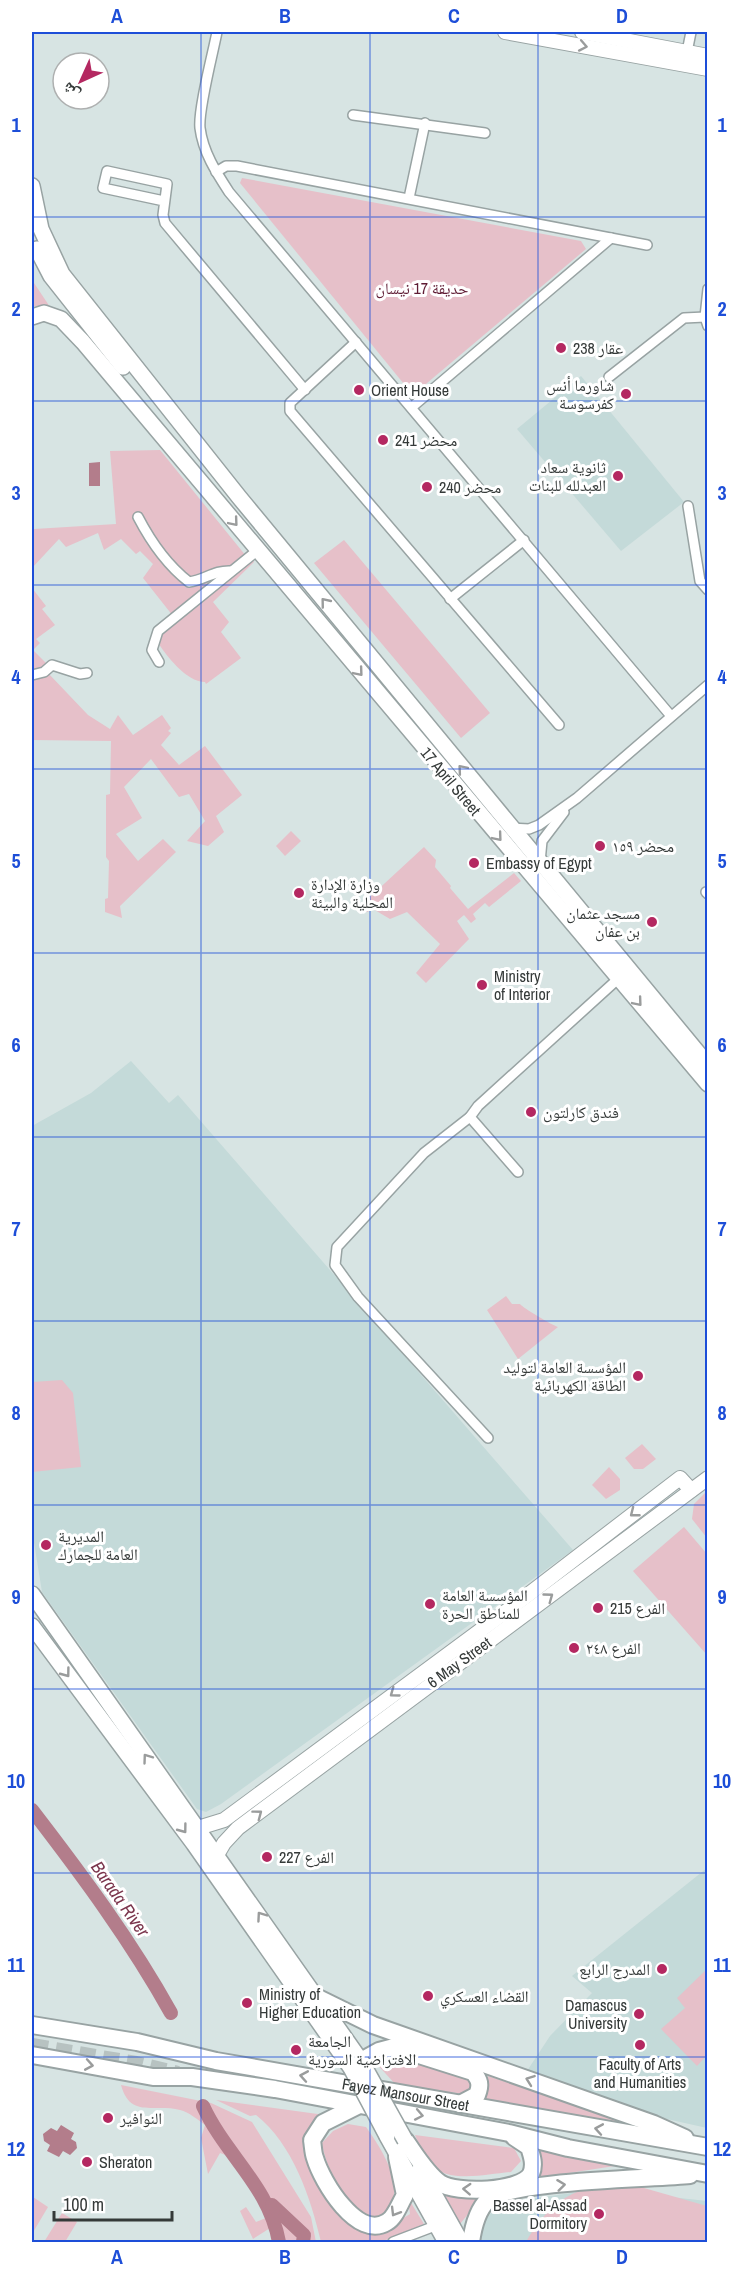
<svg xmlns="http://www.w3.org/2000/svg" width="739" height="2274" font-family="'Archivo Narrow','Noto Naskh Arabic',sans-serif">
  <rect width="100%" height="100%" fill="#d7e4e3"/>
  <g fill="#c4dad9">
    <polygon points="581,376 684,502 621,551 517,429"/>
    <polygon points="131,1061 169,1103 178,1095 573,1550 221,1804 206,1812 197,1809 42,1592 32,1530 32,1126 91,1093"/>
    <polygon points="707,1868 707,2128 640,2113 527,2071 550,2036 592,1993 572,1976"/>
    <polygon points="598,2189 707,2201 707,2242 477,2242 485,2219 495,2209 510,2202"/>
  </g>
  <g fill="#e6c0c9">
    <polygon points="242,178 581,241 586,249 420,389 408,389 240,183"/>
    <polygon points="32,280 50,307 32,306"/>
    <polygon points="160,450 246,556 173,616 143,578 153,564 140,551 136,554 121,539 104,550 98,533 66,547 59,539 32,568 34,529 116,524 110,451"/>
    <polygon points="344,540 490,713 461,738 314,563"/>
    <path d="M251,558L254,562L213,602L229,622L221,632L241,658L206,684L205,682C186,682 166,655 156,640L161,632Z"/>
    <polygon points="32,588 46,606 42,609 55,625 36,639 40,643 33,650 48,665 34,671 32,670"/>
    <polygon points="48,673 88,715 110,729 118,715 133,735 162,715 171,728 168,731 171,733 161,745 179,765 205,746 242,795 216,816 224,832 208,846 187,841 205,821 189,794 179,797 151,759 124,787 142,818 116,834 138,861 163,839 176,852 120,906 122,918 105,912 105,899 108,898 109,861 106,857 106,795 110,794 111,741 32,740 32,678"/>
    <polygon points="291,831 301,841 285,856 276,846"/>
    <polygon points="424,847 436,860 435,867 451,886 450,888 468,909 514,873 521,881 489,907 485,903 473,914 476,919 471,923 464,915 457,921 469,939 426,983 416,973 440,944 407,912 390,919 373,909 367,912 359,907"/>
    <path d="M506,1296L512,1304H520C523,1308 552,1325 558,1327L518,1359L487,1310Z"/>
    <polygon points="62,1380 73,1393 81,1467 32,1472 32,1382"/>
    <polygon points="642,1444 656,1459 643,1469 634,1469 625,1458"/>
    <polygon points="609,1467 620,1479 620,1490 606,1499 592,1485"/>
    <polygon points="707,1491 707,1538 692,1519 694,1504"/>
    <polygon points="684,1527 707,1554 707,1655 633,1571"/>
    <polygon points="707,1969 707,2055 697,2066 661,2029 685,2008 677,1998"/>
    <polygon points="400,2052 471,2079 472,2086 466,2093 457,2093 397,2086 374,2061"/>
    <polygon points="488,2076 656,2131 484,2100"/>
    <path d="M121,2085L211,2103L252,2122L311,2217L316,2242H284L278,2223L253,2239L240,2211L246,2207L256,2222L276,2214L245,2162L220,2153L208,2174L201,2138L205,2125C198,2120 189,2112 180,2110C155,2103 130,2119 121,2085Z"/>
    <path d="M216,2100L325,2115L316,2128L336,2207L390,2226L410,2214L408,2198L424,2224L381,2242H321C311,2199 293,2144 256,2115L250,2116Z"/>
    <path d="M348,2124L366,2127C381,2148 409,2190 385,2213C381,2217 375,2220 369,2219C345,2216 325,2163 322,2143L333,2131Z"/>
    <path d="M415,2135L514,2148L521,2161L511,2172C486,2174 449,2184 429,2164C422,2157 419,2144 415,2135Z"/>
    <polygon points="540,2150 641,2162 536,2178 542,2168"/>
    <path d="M611,2186L644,2188L707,2206V2242H526C537,2222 554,2201 577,2192C587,2188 600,2188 611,2186Z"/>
    <polygon points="439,2189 486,2192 460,2224"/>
    <polygon points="33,2197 48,2207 32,2234 32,2199"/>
    <polygon points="62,2213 77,2222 65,2242 44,2242"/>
  </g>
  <g fill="#b37d8b">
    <polygon points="100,462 100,486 89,486 89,463"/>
    <polygon points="61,2125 74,2133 71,2139 76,2142 77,2148 70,2155 63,2151 59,2157 47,2151 50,2145 44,2141 43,2134 51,2128 57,2131"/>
  </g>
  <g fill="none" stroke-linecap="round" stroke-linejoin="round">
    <g stroke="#b37d8b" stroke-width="14">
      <path d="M32,1810C82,1875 131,1941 171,2013"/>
      <path d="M203,2106C226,2156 269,2186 279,2242"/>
      <polyline points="272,2205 304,2235 303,2242"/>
    </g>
    <polyline stroke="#b7c2c1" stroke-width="16" stroke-dasharray="16 8" stroke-linecap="butt" points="32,2046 136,2064 178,2074"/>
    <defs>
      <g id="street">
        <path d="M217,32C213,53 198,110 200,128C203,152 216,172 229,192L671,716"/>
        <polyline points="686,57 691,32"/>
        <polyline points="353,115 485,133"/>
        <polyline points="216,172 226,166 237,166 647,245"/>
        <polyline points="409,198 425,123"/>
        <polyline points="164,201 103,188 107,171 167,184 163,215 165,223 305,390"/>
        <polyline points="708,289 705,317 708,326"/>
        <polyline points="356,342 290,403 290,411 559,725"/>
        <polyline points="609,377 684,318 705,317"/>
        <polyline points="412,407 611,238"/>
        <polyline points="688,506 700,581 708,590"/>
        <path d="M138,517C151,542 167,565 189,582C205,580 214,570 231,571"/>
        <polyline points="450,599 524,540"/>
        <polyline points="159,662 152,650 158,631 258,550"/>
        <polyline points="32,675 44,672 52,665 80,674 87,673"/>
        <polyline points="510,828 529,829 539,825 577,798 708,685"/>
        <polyline points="540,862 542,841 564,812"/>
        <polyline points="706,892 708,894"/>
        <polyline points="470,1117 424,1153 337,1247 335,1265 358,1297 488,1438"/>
        <polyline points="518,1172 470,1117 478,1106 619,978"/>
        <polyline points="393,2242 435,2226"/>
      </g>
      <g id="secondary">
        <polyline points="505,32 708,69"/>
        <polyline points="582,32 708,56"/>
        <polyline points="198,1828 224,1820 516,1604 680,1478 691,1490"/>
        <polyline points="217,1855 224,1843 238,1828 708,1478"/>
      </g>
      <g id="primary">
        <polyline points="32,186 41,229 62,274 239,497 708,1065"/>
        <polyline points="37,249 51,276 123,367"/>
        <polyline points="32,317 44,313 61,319 83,342 708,1084"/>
        <polyline points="32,1594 361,2061"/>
        <polyline points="32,1626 194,1844 351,2068"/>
        <polyline points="387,2136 446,2242"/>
        <polyline points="420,2169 461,2242"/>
      </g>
      <g id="highway">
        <polyline points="318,1998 373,2025 654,2124 685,2138"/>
        <path id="s1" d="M32,2025L137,2042L216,2061L708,2147"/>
        <polyline points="32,2055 153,2077 192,2077 275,2089 509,2133 568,2148 708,2174"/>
        <path d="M361,2061L379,2051L394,2047L473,2072C480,2080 481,2085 477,2095L460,2104"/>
        <path d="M361,2104L323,2123L312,2140C313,2146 313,2153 315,2158C322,2182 358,2241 387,2222C395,2218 400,2203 405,2195L397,2157"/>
        <path d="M405,2140C415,2154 426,2173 440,2183C456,2194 521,2192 531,2174C535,2165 532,2156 529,2147L514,2137"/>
        <path d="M471,2242C473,2228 477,2210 488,2200C512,2180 652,2179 690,2175"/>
      </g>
    </defs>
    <use href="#street" stroke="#98a3a3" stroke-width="12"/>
    <use href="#secondary" stroke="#98a3a3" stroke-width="16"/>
    <use href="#primary" stroke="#98a3a3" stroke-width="18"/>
    <use href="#highway" stroke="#98a3a3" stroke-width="20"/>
    <use href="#street" stroke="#fff" stroke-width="9"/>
    <use href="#secondary" stroke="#fff" stroke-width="14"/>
    <use href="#primary" stroke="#fff" stroke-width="15"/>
    <use href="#highway" stroke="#fff" stroke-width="16"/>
    <defs>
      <g id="primary-bridge">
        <polyline points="361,2061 405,2140"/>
        <polyline points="351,2068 387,2136"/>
      </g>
    </defs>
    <use href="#primary-bridge" stroke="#98a3a3" stroke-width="18" stroke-linecap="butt"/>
    <use href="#primary-bridge" stroke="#fff" stroke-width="15"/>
  </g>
  <defs><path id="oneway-chevron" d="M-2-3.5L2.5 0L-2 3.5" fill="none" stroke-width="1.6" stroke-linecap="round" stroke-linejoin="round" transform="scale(1.5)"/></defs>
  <g stroke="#9a9c9c">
    <use href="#oneway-chevron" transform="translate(583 46) rotate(11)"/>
    <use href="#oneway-chevron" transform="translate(234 522) rotate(50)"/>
    <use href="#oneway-chevron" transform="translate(325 602) rotate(-129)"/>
    <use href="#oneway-chevron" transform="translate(359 672) rotate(50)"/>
    <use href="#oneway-chevron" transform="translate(462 769) rotate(-130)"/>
    <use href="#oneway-chevron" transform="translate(498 837) rotate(50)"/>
    <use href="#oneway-chevron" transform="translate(638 1002) rotate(50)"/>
    <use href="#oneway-chevron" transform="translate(634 1513) rotate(142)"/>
    <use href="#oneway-chevron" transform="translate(549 1597) rotate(-36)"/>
    <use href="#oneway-chevron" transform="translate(66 1673) rotate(53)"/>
    <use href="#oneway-chevron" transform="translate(394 1693) rotate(144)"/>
    <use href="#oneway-chevron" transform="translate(147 1758) rotate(-126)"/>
    <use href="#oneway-chevron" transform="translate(258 1814) rotate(-37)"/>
    <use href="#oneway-chevron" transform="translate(183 1829) rotate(53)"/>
    <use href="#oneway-chevron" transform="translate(261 1916) rotate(-125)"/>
    <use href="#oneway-chevron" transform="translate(89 2065) rotate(10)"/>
    <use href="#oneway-chevron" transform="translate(304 2076) rotate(-170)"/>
    <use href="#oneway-chevron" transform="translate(530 2080) rotate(-160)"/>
    <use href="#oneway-chevron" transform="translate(419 2115) rotate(11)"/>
    <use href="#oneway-chevron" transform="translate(599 2129) rotate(-170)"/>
    <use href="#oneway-chevron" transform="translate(561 2185) rotate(-7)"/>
    <use href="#oneway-chevron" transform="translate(467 2189) rotate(-177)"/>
    <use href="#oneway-chevron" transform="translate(395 2212) rotate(121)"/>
  </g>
  <path fill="none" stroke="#1d4ed8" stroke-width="1.5" stroke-opacity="0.55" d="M201,32V2242M370,32V2242M538,32V2242M32,217H708M32,401H708M32,585H708M32,769H708M32,953H708M32,1137H708M32,1321H708M32,1505H708M32,1689H708M32,1873H708M32,2057H708"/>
  <g fill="#b42861" stroke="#fff" stroke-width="2">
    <circle cx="561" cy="348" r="6"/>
    <circle cx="359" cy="390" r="6"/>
    <circle cx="626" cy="394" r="6"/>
    <circle cx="383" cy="440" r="6"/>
    <circle cx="618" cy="476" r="6"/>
    <circle cx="427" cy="487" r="6"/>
    <circle cx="600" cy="846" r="6"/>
    <circle cx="474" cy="863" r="6"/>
    <circle cx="299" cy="893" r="6"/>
    <circle cx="652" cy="922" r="6"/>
    <circle cx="482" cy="985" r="6"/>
    <circle cx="531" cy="1112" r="6"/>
    <circle cx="638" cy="1376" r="6"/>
    <circle cx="46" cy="1545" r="6"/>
    <circle cx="430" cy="1604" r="6"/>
    <circle cx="598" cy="1608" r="6"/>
    <circle cx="574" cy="1648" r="6"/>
    <circle cx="267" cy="1857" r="6"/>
    <circle cx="662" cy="1969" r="6"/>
    <circle cx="428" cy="1996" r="6"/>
    <circle cx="247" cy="2003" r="6"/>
    <circle cx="639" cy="2014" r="6"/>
    <circle cx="640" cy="2045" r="6"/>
    <circle cx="296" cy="2050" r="6"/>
    <circle cx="108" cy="2118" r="6"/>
    <circle cx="87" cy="2162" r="6"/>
    <circle cx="599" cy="2214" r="6"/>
  </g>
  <g text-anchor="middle" stroke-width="6" stroke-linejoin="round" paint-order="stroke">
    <g font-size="16" fill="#5f1c34" stroke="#fff">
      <text x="422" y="294">حديقة 17 نيسان</text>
    </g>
    <g font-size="16" fill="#353a39" stroke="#fff" text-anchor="start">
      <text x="573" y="354">عقار 238</text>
      <text x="614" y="391" text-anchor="end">شاورما أنس<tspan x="614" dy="18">كفرسوسة</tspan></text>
      <text x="371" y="396">Orient House</text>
      <text x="395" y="446">محضر 241</text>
      <text x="606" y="473" text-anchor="end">ثانوية سعاد<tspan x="606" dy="18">العبدلله للبنات</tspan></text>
      <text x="439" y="493">محضر 240</text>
      <text x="612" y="852">محضر ١٥٩</text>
      <text x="486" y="869">Embassy of Egypt</text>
      <text x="311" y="890">وزارة الإدارة<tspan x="311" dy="18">المحلية والبيئة</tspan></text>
      <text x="640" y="919" text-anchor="end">مسجد عثمان<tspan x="640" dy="18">بن عفان</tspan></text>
      <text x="494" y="982">Ministry<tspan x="494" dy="18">of Interior</tspan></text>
      <text x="543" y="1118">فندق كارلتون</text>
      <text x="626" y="1373" text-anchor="end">المؤسسة العامة لتوليد<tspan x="626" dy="18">الطاقة الكهربائية</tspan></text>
      <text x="58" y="1542">المديرية<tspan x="58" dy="18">العامة للجمارك</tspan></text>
      <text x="442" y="1601">المؤسسة العامة<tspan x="442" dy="18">للمناطق الحرة</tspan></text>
      <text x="610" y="1614">الفرع 215</text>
      <text x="586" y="1654">الفرع ٢٤٨</text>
      <text x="279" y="1863">الفرع 227</text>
      <text x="650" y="1975" text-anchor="end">المدرج الرابع</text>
      <text x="259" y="2000">Ministry of<tspan x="259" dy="18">Higher Education</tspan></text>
      <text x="440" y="2002">القضاء العسكري</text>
      <text x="627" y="2011" text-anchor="end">Damascus<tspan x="627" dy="18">University</tspan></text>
      <text x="308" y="2047">الجامعة<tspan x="308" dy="18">الافتراضية السورية</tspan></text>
      <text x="640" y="2070" text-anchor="middle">Faculty of Arts<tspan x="640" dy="18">and Humanities</tspan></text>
      <text x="120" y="2124">النوافير</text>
      <text x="99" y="2168">Sheraton</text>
      <text x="587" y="2211" text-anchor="end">Bassel al-Assad<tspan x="587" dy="18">Dormitory</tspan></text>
    </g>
    <g font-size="16" fill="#353a39" stroke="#fff">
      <text transform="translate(451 781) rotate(50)" y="6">17 April Street</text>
      <text transform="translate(459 1662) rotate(-36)" y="6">6 May Street</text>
      <text dy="6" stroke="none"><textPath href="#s1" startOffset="380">Fayez Mansour Street</textPath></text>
    </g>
    <g font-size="18" font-style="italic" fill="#7b364d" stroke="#fff">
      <text transform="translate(120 1899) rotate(55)" y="6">Barada River</text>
    </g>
  </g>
  <rect width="739" height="2274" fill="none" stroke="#ffffff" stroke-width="66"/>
  <g transform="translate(81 81) rotate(225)"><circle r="28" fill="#ffffff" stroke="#aeb0b0" stroke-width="1.5"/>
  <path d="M0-4.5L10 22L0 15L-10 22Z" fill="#b42861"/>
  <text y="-9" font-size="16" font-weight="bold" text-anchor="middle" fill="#353a39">ش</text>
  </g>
  <path d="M54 2211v9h118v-9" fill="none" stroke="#353a39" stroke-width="3"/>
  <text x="63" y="2211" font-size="18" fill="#353a39" stroke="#ffffff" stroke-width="4.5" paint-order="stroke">100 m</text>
  <rect x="33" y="33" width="673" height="2208" fill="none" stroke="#1d4ed8" stroke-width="2"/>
  <g font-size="20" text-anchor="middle" font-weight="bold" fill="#1d4ed8">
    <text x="117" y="23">A</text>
    <text x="285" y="23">B</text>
    <text x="454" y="23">C</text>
    <text x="622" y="23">D</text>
    <text x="16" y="132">1</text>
    <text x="722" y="132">1</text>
    <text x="16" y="316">2</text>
    <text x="722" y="316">2</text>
    <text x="16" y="500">3</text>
    <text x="722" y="500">3</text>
    <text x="16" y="684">4</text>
    <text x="722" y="684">4</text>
    <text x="16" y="868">5</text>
    <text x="722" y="868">5</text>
    <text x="16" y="1052">6</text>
    <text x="722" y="1052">6</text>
    <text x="16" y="1236">7</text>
    <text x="722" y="1236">7</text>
    <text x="16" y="1420">8</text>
    <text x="722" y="1420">8</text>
    <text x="16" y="1604">9</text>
    <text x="722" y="1604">9</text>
    <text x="16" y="1788">10</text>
    <text x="722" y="1788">10</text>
    <text x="16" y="1972">11</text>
    <text x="722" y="1972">11</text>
    <text x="16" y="2156">12</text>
    <text x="722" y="2156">12</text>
    <text x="117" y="2264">A</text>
    <text x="285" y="2264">B</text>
    <text x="454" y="2264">C</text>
    <text x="622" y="2264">D</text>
  </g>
</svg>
